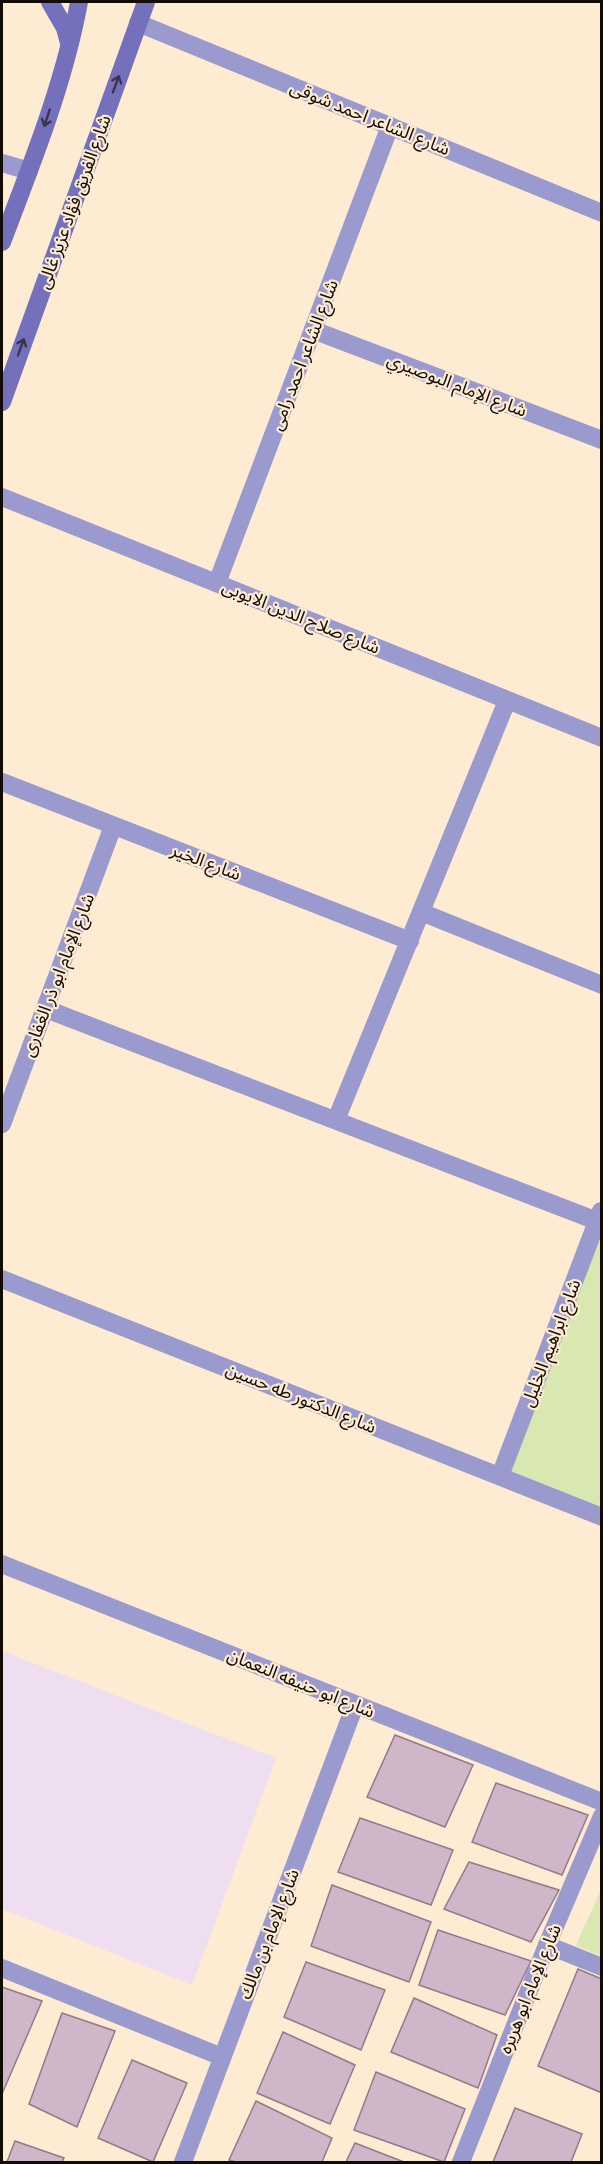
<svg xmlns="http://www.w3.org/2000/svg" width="603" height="2164" font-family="Barlow,'Noto Sans Arabic',sans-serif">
  <rect width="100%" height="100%" fill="#fdebd2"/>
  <polygon fill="#eedef0" points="2,1651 276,1758 192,1985 2,1909"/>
  <g fill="#d9e8b0">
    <polygon points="601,1213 601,1517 500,1476"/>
    <polygon points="601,1890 601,1956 576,1945"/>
  </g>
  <g fill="#cfb6c8" stroke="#927a8b" stroke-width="1.5">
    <polygon points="395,1735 473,1765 445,1827 367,1797"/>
    <polygon points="496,1783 588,1815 562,1875 472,1842"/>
    <polygon points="360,1818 453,1850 431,1905 338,1872"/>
    <polygon points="469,1862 559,1890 531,1942 444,1909"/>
    <polygon points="332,1885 431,1922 409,1982 311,1946"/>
    <polygon points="438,1930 531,1961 505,2015 419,1985"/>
    <polygon points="306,1962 385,1990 361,2050 284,2017"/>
    <polygon points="578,1969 602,1979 602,2093 538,2066"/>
    <polygon points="2,1987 42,2001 2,2094"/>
    <polygon points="414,1998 497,2035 478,2088 391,2052"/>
    <polygon points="62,2013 115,2031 77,2127 29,2104"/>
    <polygon points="283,2032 355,2065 330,2124 257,2093"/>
    <polygon points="132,2060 187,2083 153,2162 98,2138"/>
    <polygon points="376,2072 465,2109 444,2162 354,2130"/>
    <polygon points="256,2101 332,2138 322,2162 236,2162 229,2160"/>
    <polygon points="515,2108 582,2134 571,2162 493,2162"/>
    <polygon points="15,2141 64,2158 62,2162 7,2162"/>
    <polygon points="355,2143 404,2162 346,2162"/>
  </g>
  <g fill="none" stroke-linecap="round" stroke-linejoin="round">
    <g stroke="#9b9ace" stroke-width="18">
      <polyline points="138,23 602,213"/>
      <polyline points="2,163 29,171"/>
      <polyline points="313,330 602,440"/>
      <polyline points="2,497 602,738"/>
      <polyline points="217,583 390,126"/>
      <polyline points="2,782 410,941"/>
      <polyline points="421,912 602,985"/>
      <polyline points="46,1009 597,1221"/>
      <polyline points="336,1120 507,701"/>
      <polyline points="2,1124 113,826"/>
      <polyline points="2,1279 602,1517"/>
      <polyline points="500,1476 601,1211"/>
      <polyline points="2,1564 602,1802"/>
      <polyline points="547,1945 602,1967"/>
      <polyline points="2,1968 222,2057"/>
      <polyline points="183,2162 355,1705"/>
      <polyline points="461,2162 547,1945 602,1816"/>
    </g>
    <g stroke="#7570bc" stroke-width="18">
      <polyline points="50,2 65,28 69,43"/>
      <path d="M2,242C32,163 64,84 79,2"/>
      <polyline points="2,402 146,2"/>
    </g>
  </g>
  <defs><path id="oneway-shaft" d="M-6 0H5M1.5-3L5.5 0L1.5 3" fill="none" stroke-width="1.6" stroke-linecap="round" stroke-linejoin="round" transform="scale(1.5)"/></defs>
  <g stroke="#3a344e">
    <use href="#oneway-shaft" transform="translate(116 84) rotate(-70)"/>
    <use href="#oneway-shaft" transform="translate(47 118) rotate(108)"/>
    <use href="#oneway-shaft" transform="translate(21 347) rotate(-70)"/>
  </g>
  <g text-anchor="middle" stroke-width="4.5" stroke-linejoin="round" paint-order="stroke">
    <g font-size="18" fill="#120c05" stroke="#fdebd2">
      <text transform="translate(370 118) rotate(22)" y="6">شارع الشاعر احمد شوقى</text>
      <text transform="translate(74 202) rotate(-70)" y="6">شارع الفريق فؤاد عزيز غالى</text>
      <text transform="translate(304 355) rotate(-69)" y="6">شارع الشاعر احمد رامى</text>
      <text transform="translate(457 385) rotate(21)" y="6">شارع الإمام البوصيري</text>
      <text transform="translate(301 617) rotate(22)" y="6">شارع صلاح الدين الايوبى</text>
      <text transform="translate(206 862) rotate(21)" y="6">شارع الخير</text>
      <text transform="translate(58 975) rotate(-69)" y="6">شارع الإمام ابو ذر الغفارى</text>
      <text transform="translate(551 1343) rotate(-69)" y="6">شارع ابراهيم الخليل</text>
      <text transform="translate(301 1398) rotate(22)" y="6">شارع الدكتور طه حسين</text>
      <text transform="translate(301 1683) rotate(22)" y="6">شارع ابو حنيفه النعمان</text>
      <text transform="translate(269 1934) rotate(-69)" y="6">شارع الإمام بن مالك</text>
      <text transform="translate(530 1989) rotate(-68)" y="6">شارع الإمام ابو هريره</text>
    </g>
  </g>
  <rect width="603" height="2164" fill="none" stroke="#120c05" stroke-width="6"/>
</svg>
